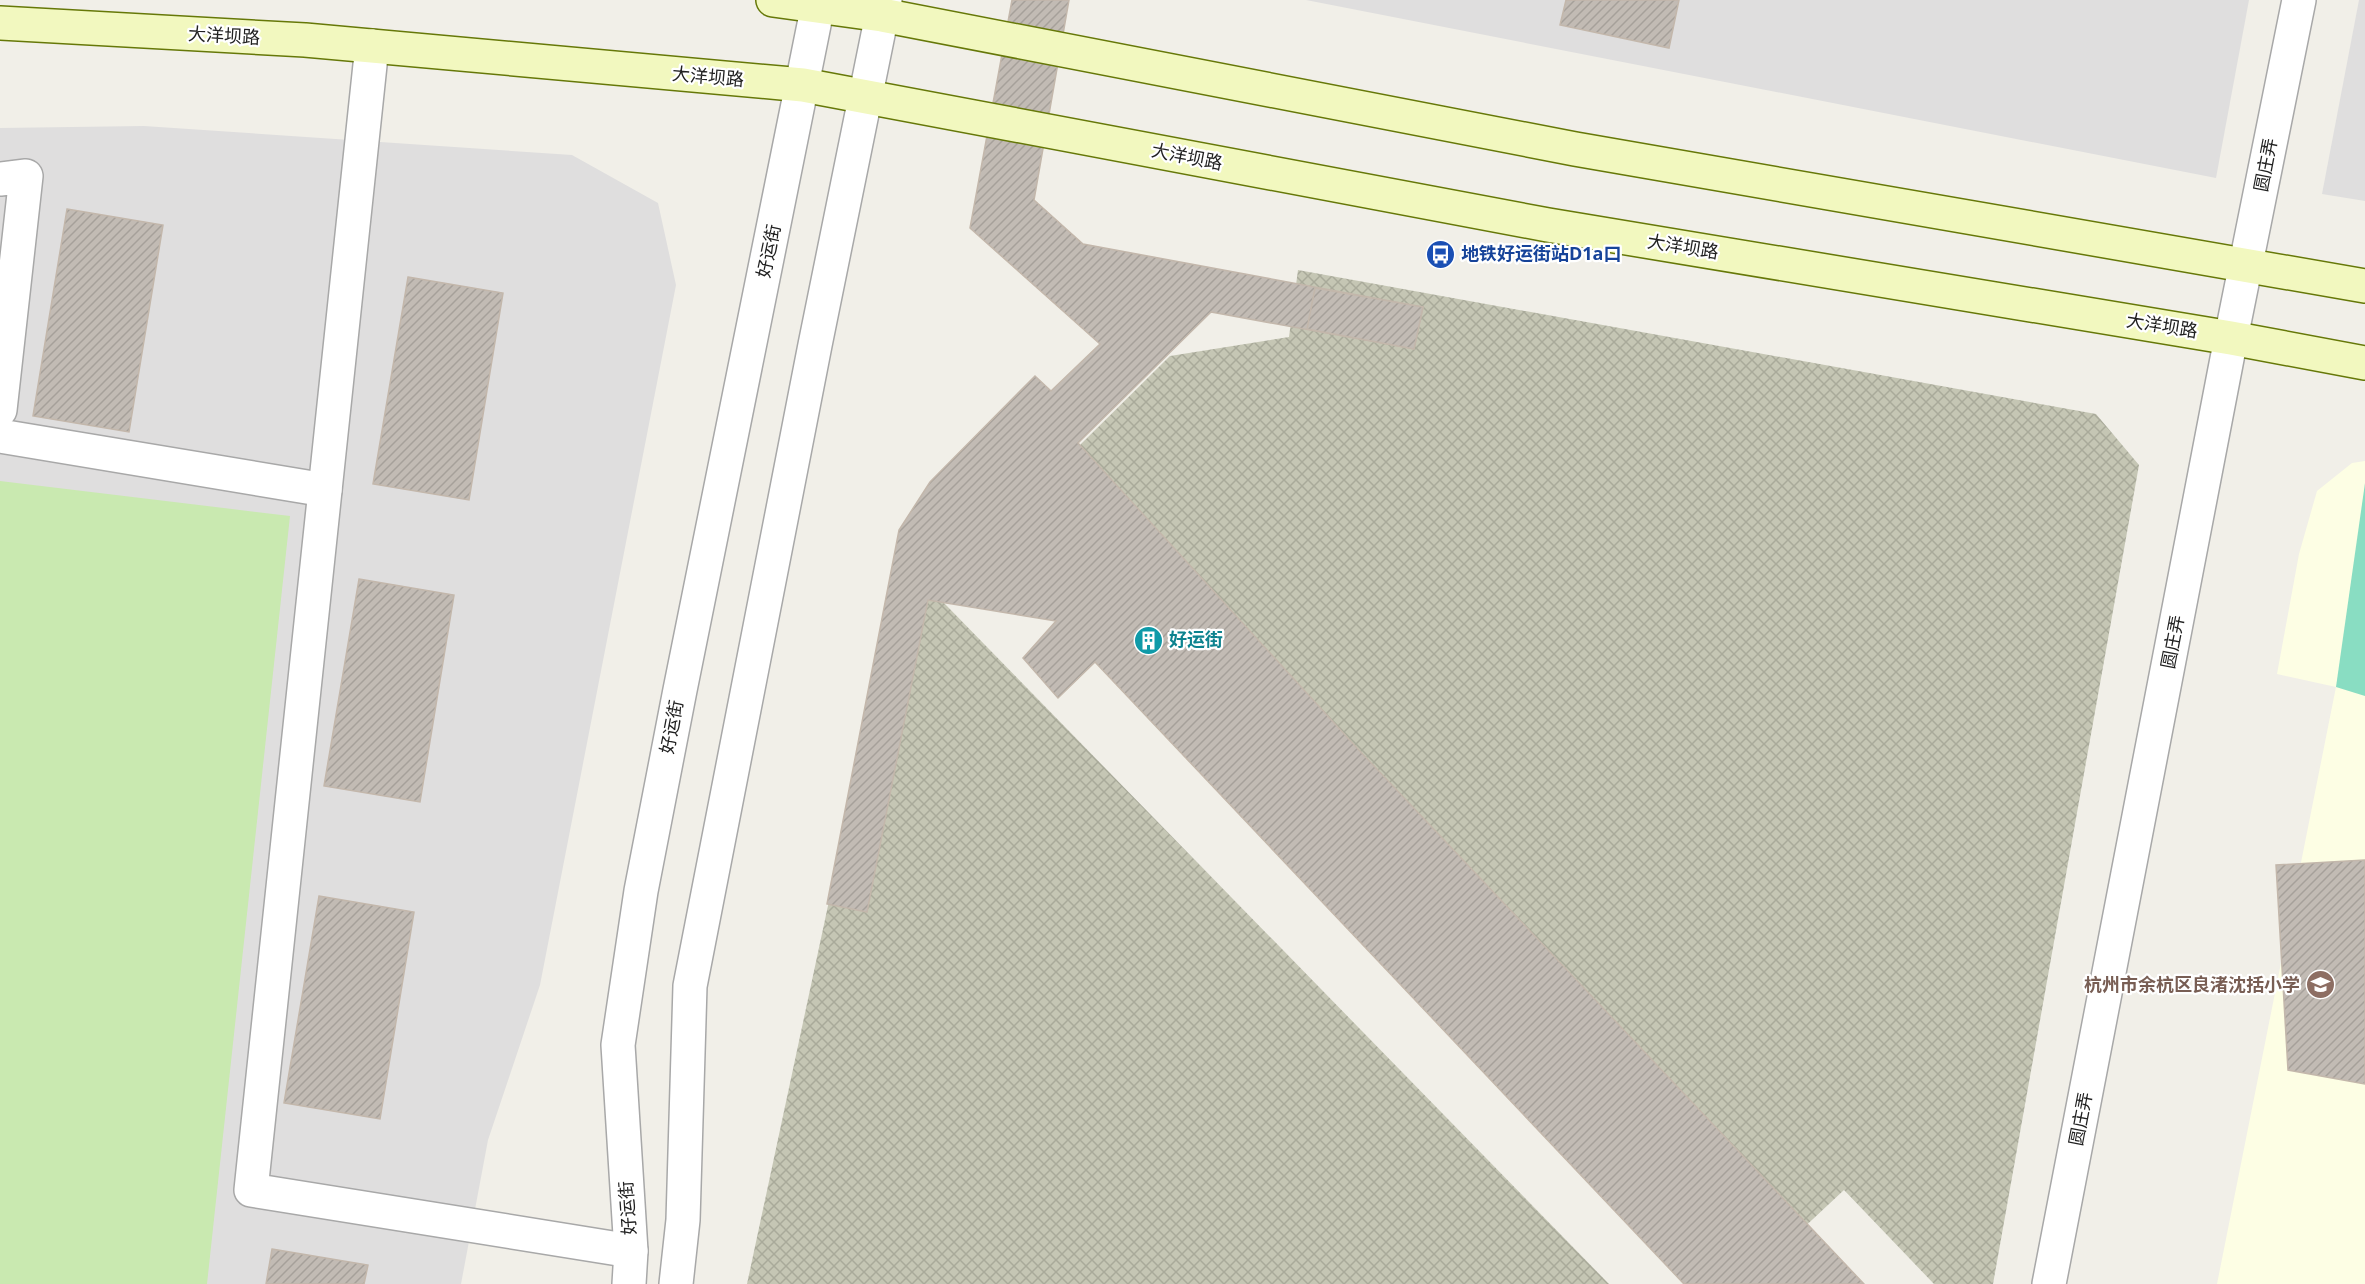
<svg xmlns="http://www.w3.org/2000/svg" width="2365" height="1284" font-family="'Open Sans','Noto Sans SC',sans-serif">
  <defs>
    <pattern id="construction-cross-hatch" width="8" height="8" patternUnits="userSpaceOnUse" patternTransform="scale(1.5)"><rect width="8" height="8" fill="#c5c6b4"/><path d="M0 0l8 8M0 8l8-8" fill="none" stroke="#a9aa9a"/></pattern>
    <pattern id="building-hatch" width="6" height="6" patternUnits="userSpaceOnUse" patternTransform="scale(1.5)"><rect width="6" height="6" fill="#c2bbb4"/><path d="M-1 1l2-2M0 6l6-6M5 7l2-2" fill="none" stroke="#a6a09a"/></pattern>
  </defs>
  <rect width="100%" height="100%" fill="#f1efe8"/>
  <g fill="#dfdede">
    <polygon points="1306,0 2249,0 2216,178"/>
    <polygon points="2359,0 2365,0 2365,201 2322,194"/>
    <polygon points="144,126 572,155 658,203 676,285 540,985 488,1140 461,1284 0,1284 0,128"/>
  </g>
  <polygon fill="#fdfee4" points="2365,461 2365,1284 2217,1284 2336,687 2277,674 2299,554 2317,491 2352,463"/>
  <g fill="url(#construction-cross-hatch)">
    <polygon points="1298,270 2096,414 2139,465 1993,1284 1934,1284 1844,1190 1782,1248 1072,453 1170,356 1289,337"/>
    <polygon points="902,560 1609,1284 747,1284"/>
  </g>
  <polygon fill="#c9e9b0" points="0,481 290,516 207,1284 0,1284"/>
  <polygon fill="#89ddc2" points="2365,483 2365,696 2336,687"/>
  <g fill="url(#building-hatch)" stroke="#c3b7ab" stroke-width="1.5">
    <polygon points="1012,0 1069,0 1034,200 1083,244 1423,307 1414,349 1211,312 1078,443 1357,748 1864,1284 1684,1284 1095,662 1058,698 1023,658 1056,621 928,600 867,912 827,904 899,530 930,482 1035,376 1051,391 1100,344 970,228"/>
    <polygon points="1566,0 1679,0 1669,48 1560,25"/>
    <polygon points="67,209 163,225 129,432 33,416"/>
    <polygon points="408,277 503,293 469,500 373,484"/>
    <polygon points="1315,288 1423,307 1414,349 1307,329"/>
    <polygon points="359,579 454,595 420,802 324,786"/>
    <polygon points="2365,860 2365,1084 2288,1070 2276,865"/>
    <polygon points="319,896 414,912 380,1119 284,1103"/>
    <polygon points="272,1249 368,1265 364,1284 266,1284"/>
  </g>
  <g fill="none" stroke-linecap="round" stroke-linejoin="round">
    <defs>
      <g id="minor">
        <polyline points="372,46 251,1190 631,1251"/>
        <polyline points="0,179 26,176 0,410"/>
        <polyline points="0,436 325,490"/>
      </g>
      <g id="tertiary">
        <polyline points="629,1284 631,1251 618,1045 641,891 680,690 819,0"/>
        <polyline points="676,1284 683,1220 690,986 815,345 885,0"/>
        <polyline points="2049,1284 2231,338 2299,0"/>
      </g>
      <g id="secondary">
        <polyline points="773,0 882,15 1575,149 2365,286"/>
        <polyline points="0,23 305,40 803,85 1548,225 2231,338 2365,363"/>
      </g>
    </defs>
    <use href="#minor" stroke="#a8a8a8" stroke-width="36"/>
    <use href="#tertiary" stroke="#a8a8a8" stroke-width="36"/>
    <use href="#secondary" stroke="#667808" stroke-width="36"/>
    <use href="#minor" stroke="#fff" stroke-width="33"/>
    <use href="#tertiary" stroke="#fff" stroke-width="33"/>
    <use href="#secondary" stroke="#f2f8bf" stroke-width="33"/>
  </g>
  <defs>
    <symbol id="bus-disc" viewBox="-11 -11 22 22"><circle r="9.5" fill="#1a4fb4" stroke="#fff"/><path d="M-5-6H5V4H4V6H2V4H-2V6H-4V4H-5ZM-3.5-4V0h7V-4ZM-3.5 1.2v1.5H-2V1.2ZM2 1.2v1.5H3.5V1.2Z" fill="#fff"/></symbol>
    <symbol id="building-disc" viewBox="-11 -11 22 22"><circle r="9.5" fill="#0f9aa8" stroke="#fff"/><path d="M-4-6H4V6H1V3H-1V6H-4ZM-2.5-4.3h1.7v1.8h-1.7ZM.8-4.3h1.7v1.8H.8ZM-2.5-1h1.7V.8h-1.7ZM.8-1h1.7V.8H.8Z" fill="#fff"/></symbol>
    <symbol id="school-disc" viewBox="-11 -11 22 22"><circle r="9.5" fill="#8d6e63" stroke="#fff"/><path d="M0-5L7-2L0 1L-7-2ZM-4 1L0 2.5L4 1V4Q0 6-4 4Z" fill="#fff"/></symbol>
  </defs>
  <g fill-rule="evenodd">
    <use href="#bus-disc" x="1424" y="238" width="33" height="33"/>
    <use href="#building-disc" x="1132" y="624" width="33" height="33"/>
    <use href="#school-disc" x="2304" y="968" width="33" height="33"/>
  </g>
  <g text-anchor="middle" stroke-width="4.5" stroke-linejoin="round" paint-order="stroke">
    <g font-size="18" fill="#212121" stroke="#fff">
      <text transform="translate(224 36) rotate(3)" y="6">大洋坝路</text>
      <text transform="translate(708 77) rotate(5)" y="6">大洋坝路</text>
      <text transform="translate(1187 157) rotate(11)" y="6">大洋坝路</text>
      <text transform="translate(2266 165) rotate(-79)" y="6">圆庄弄</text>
      <text transform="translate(1683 247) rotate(9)" y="6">大洋坝路</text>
      <text transform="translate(769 251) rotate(-78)" y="6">好运街</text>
      <text transform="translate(2162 326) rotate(9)" y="6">大洋坝路</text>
      <text transform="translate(2173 642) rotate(-79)" y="6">圆庄弄</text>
      <text transform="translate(672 727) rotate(-79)" y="6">好运街</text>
      <text transform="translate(2081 1119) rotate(-79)" y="6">圆庄弄</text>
      <text transform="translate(628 1208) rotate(-94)" y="6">好运街</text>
    </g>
    <g font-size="18" font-weight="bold" fill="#164399" stroke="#fff" text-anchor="start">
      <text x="1461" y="260">地铁好运街站D1a口</text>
    </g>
    <g font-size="18" font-weight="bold" fill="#0d838f" stroke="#fff" text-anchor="start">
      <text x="1169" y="646">好运街</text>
    </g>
    <g font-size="18" font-weight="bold" fill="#785e54" stroke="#fff" text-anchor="end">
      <text x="2300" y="991">杭州市余杭区良渚沈括小学</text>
    </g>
  </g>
</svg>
